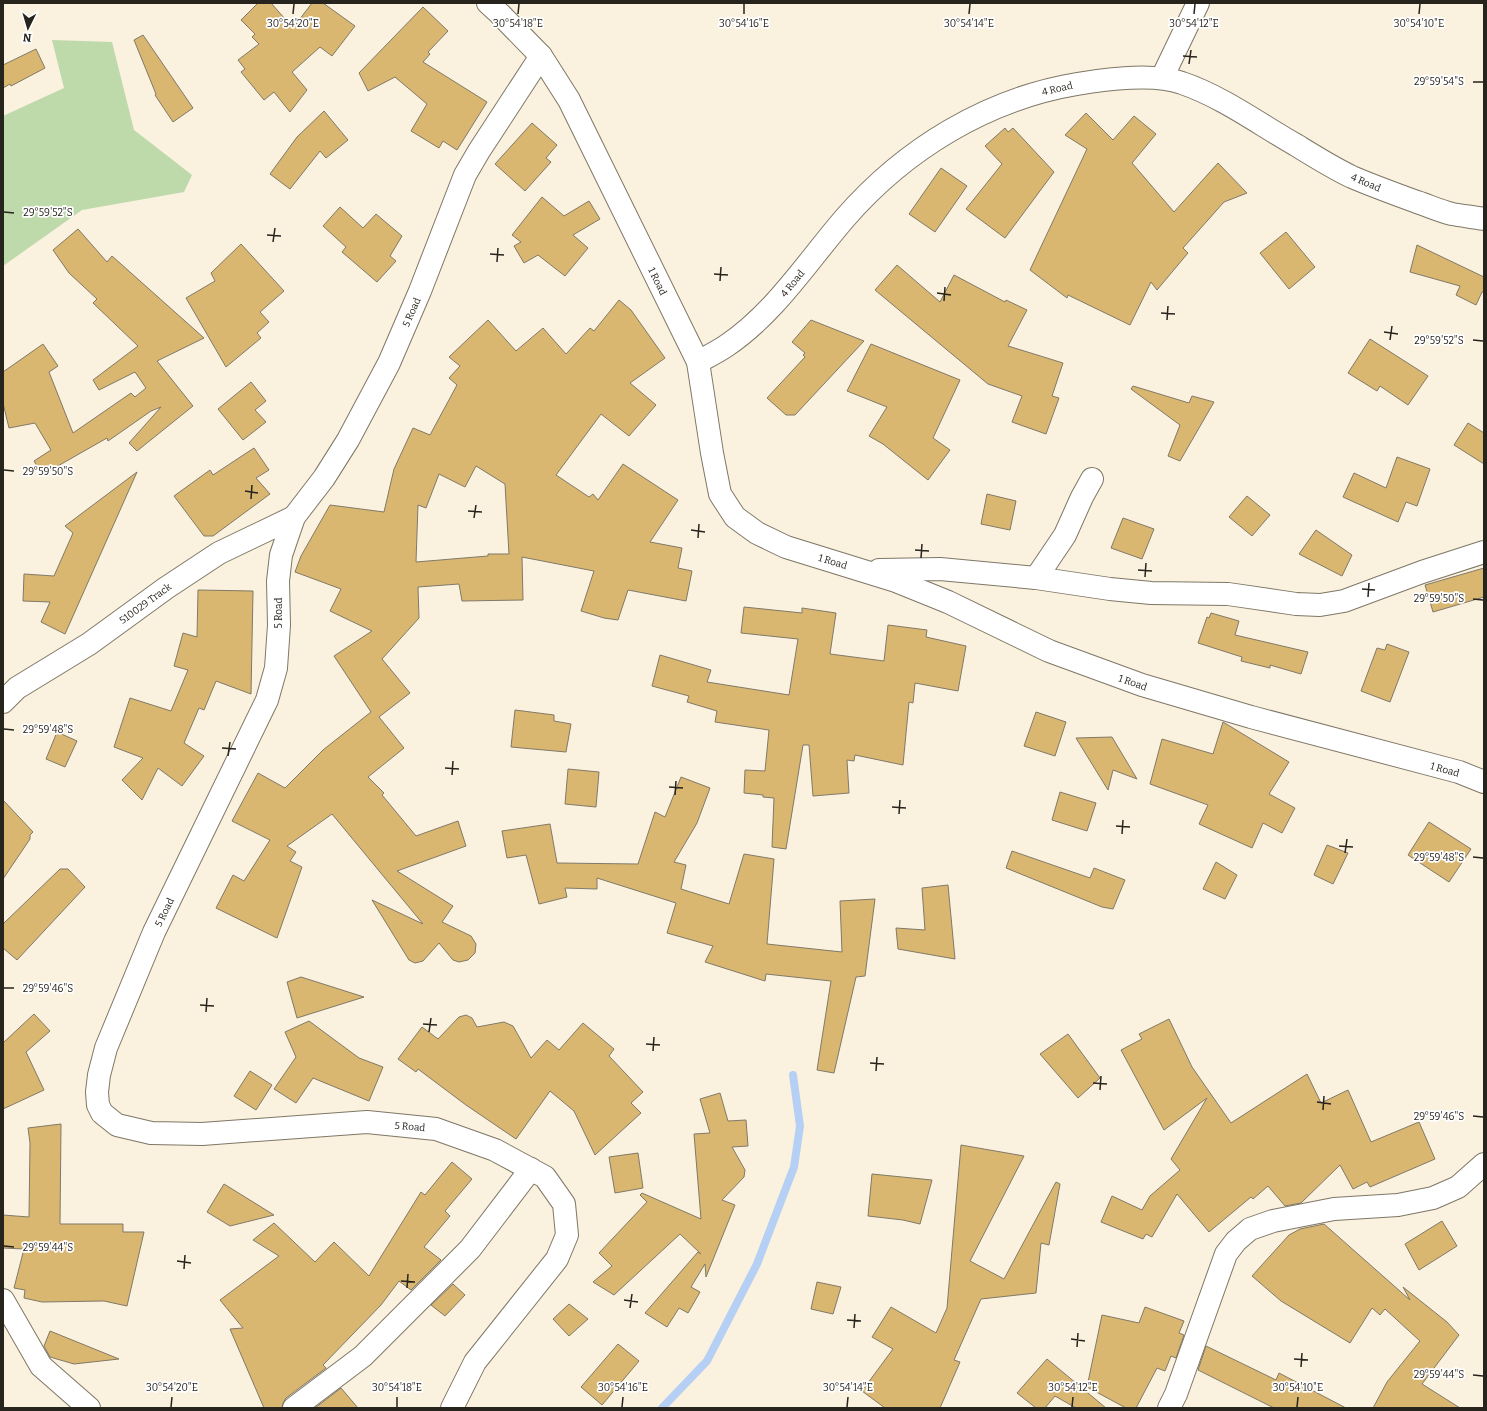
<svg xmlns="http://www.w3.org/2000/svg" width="1487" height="1411" font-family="Bitter,serif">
  <rect width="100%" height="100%" fill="#faf1de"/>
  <polygon fill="#bed9aa" points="52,40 112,42 134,130 192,175 184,192 82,210 3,266 3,116 64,88"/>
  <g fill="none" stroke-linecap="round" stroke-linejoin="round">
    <polyline stroke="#b6d0f5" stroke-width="8" points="662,1408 707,1361 757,1264 794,1167 800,1126 793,1075"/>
  </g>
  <g fill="#d9b770" stroke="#817968" fill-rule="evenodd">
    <polygon points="258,3 271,3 293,28 312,3 323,3 355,26 332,56 320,47 292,72 307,90 290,112 274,92 264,100 241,72 245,69 238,60 259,44 252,37 255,34 241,20"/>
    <polygon points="423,7 448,31 428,52 430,54 423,62 487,102 457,150 443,141 439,148 411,131 427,104 395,77 368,91 359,73"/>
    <polygon points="143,35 193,108 173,122 155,95 156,94 134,40"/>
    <polygon points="36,49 45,68 11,86 10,84 3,88 3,65"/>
    <polygon points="324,111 348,140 326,158 320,151 290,189 270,174 297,137"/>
    <polygon points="1086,113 1113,140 1134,116 1156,134 1132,163 1174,212 1218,163 1247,193 1224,202 1183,248 1188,253 1157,290 1151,282 1130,325 1068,295 1067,298 1030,270 1087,149 1065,135"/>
    <polygon points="532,123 557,145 546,158 551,162 525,191 495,164"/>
    <polygon points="1005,128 1008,132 1013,128 1054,172 1005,238 966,209 1002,164 985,146"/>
    <polygon points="941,168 967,186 935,232 909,214"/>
    <polygon points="542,197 564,216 589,201 600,219 573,235 588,248 565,276 538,255 524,263 514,246 521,242 512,235"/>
    <polygon points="340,207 363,228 376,214 402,236 390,256 396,261 377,282 342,252 346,247 323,226"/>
    <polygon points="78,229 107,262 112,256 204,338 157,361 193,406 137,451 129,443 161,407 151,411 108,441 107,438 42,475 34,461 51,450 35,423 9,428 3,403 3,372 43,344 58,366 49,372 73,433 131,393 135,397 146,388 135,372 99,390 93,380 138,346 93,303 97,299 69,273 53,250"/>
    <polygon points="1286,232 1315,267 1289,289 1260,253"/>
    <polygon points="241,244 284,291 260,312 269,322 257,333 261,338 226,367 186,298 215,281 211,273"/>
    <polygon points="1417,245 1484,277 1484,292 1482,292 1476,305 1456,295 1460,286 1410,272"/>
    <polygon points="897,265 940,302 954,275 1005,302 1006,300 1027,310 1008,346 1063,363 1052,396 1059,398 1046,434 1012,422 1022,396 988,384 875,290"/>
    <path d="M619,300L631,310L665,358L630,383L656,405L629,436L601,414L556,475L589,497L593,494L598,500L623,464L678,500L650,542L682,548L678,568L692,571L686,601L628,590L618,620L604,618L581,611L594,571L522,557L523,600L462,601L459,584L418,587L419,618L382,659L410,693L379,717L404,748L368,777L384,793L382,795L416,836L458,821L466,846L397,871L453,906L442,922L471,936L476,944L475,953L468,960L459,962L453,960L439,943L423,961L415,963L409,960L372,900L423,924L332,814L287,846L296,852L290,861L302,867L277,938L216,908L233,875L244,881L270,840L232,821L258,773L285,788L323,750L371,712L334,656L372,631L330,611L341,589L295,572L301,556L330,505L384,512L394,469L413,428L430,435L457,385L449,378L460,366L449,357L488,320L516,351L543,328L566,354L590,328L594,331ZM476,466L505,484L509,554H488V556L416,562L418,505L426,508L439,474L465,487Z"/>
    <polygon points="811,320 864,341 795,415 786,415 767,398 805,357 803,355 805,353 792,342"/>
    <polygon points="1370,339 1428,376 1408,405 1380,386 1377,391 1348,373"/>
    <polygon points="871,344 960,380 933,438 950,450 928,480 883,444 869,436 887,407 847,391"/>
    <polygon points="251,382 266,401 255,410 266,422 243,440 218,409"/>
    <polygon points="1133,386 1189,403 1192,396 1214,402 1180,461 1168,456 1180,425 1131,389"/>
    <polygon points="1468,423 1484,433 1484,464 1454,445"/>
    <polygon points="254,448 269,470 256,478 270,494 213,536 204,536 174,496 210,470 213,475"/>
    <polygon points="1397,457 1430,469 1417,506 1406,502 1398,522 1343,497 1354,473 1386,488"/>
    <polygon points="137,472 65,634 41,622 50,602 23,601 24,574 54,576 73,533 65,526"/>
    <polygon points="987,494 1016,501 1010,530 981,524"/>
    <polygon points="1247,496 1270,515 1252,536 1229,517"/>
    <polygon points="1123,518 1154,529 1142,559 1111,548"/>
    <polygon points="1316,530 1352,555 1342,576 1299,554"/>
    <polygon points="1484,568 1484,597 1433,612 1425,585"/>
    <polygon points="198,590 253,591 251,694 216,681 204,710 199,708 184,743 204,756 182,786 158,768 142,800 122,780 143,758 114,747 130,698 171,711 188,670 174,666 183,633 197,637"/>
    <polygon points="744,607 802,613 802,608 836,613 830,654 884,661 888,625 927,630 926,637 966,646 958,691 915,683 913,703 909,702 903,765 855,755 854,761 847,760 849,793 813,796 809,745 803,745 786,849 772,847 774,798 763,797 763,795 744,793 745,770 765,771 769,730 715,722 717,711 687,702 689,696 652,686 660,655 711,670 707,682 789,695 798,639 741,633"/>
    <polygon points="1211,613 1239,621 1235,635 1308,652 1301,674 1270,665 1270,668 1241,661 1242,657 1198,643 1207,617 1209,618"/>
    <polygon points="1387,644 1409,652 1390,702 1361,691 1377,648 1385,650"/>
    <polygon points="515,710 554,715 554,721 571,724 566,752 511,747"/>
    <polygon points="1036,712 1066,722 1055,756 1024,746"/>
    <polygon points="1223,722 1289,762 1269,794 1295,808 1282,833 1263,823 1252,848 1199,824 1208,805 1150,784 1162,739 1213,754"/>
    <polygon points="57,732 77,741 65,767 46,759"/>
    <polygon points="1112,737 1137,779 1113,770 1108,790 1076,738"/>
    <polygon points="568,769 599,772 596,807 565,804"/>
    <polygon points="681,777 710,788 697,823 674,862 686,865 681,889 729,904 744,854 774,859 767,944 842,952 840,901 875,899 865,976 856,977 834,1073 817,1070 831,981 766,974 765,981 705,962 713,946 667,933 676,903 597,878 597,889 565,888 567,897 539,904 526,855 507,858 502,831 550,824 557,863 638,864 655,812 665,817"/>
    <polygon points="1060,792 1096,803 1087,831 1052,820"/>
    <polygon points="3,800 33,832 30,835 30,839 3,879"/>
    <polygon points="1429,822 1471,849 1449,882 1408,855"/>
    <polygon points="1327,845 1348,853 1333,884 1314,875"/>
    <polygon points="1012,851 1090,878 1094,868 1125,880 1113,909 1102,907 1006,868"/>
    <polygon points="1216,862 1237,875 1225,899 1203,889"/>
    <polygon points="60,869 68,869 85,887 17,960 3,948 3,924"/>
    <polygon points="948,885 955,959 898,949 896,928 925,930 922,888"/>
    <polygon points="301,977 364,997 297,1018 287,982"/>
    <polygon points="34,1014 50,1031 26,1052 44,1090 3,1109 3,1043"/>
    <polygon points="466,1015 472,1018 477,1027 504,1022 513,1026 531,1058 547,1040 559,1050 583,1023 614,1049 609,1056 643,1092 631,1103 641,1113 595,1155 574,1111 550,1091 516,1139 466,1105 418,1069 416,1072 398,1059 422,1027 438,1039 459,1017"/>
    <polygon points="1169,1019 1192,1067 1231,1123 1307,1074 1321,1103 1348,1090 1371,1142 1419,1122 1435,1159 1370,1187 1367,1182 1353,1189 1340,1165 1301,1203 1285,1206 1268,1186 1253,1199 1251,1197 1209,1232 1177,1194 1152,1237 1146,1234 1143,1239 1101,1222 1112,1196 1142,1210 1150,1196 1180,1170 1171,1159 1207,1098 1164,1130 1121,1050 1142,1039 1139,1034"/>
    <polygon points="309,1021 359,1058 383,1067 369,1101 313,1078 296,1103 274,1089 296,1057 285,1032"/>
    <polygon points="1068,1034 1100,1078 1078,1098 1040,1054"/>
    <polygon points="250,1071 272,1085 256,1110 234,1096"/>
    <polygon points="720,1093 728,1121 746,1120 748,1146 732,1147 745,1170 744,1177 722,1200 735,1205 706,1277 705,1264 691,1287 700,1292 688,1313 679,1308 667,1327 645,1313 698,1252 701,1254 680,1234 614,1295 593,1282 612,1266 599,1253 647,1202 640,1195 642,1193 701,1219 694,1134 710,1133 700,1099"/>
    <polygon points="61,1124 60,1224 123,1224 123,1232 144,1232 127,1306 104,1301 42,1302 24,1298 25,1290 14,1288 24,1249 3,1248 3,1215 29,1217 30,1143 28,1128"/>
    <polygon points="961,1145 1024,1156 970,1261 1004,1279 1056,1182 1060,1184 1049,1245 1041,1243 1036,1293 981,1299 954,1360 960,1362 940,1408 885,1408 862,1391 893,1349 872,1337 891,1307 936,1333 947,1308"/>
    <polygon points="638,1153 643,1188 615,1193 609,1157"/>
    <polygon points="452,1162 472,1179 445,1211 450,1216 424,1247 441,1260 411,1290 399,1281 381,1305 323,1365 326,1368 286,1398 283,1403 282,1408 264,1408 230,1329 243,1328 220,1300 279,1256 253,1240 274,1223 315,1262 334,1242 369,1276 421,1192 425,1195"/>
    <polygon points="872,1174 932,1180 920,1224 903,1220 868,1216"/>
    <polygon points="224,1184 274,1215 230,1226 207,1212"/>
    <polygon points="1442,1221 1457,1246 1419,1270 1405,1244"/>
    <polygon points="1324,1224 1410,1300 1403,1287 1447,1322 1459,1335 1422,1384 1460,1408 1373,1408 1387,1382 1420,1341 1385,1309 1380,1315 1372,1308 1350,1343 1281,1301 1252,1276 1289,1235 1300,1229"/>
    <polygon points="817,1282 841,1287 833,1314 811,1309"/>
    <polygon points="453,1284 465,1295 445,1316 431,1305"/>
    <polygon points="569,1304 588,1319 569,1336 553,1319"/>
    <polygon points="1145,1307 1184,1321 1179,1333 1184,1335 1176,1358 1171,1356 1165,1371 1157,1368 1136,1408 1126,1408 1087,1387 1102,1315 1139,1323"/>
    <polygon points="50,1331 119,1359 74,1364 50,1357 44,1346"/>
    <polygon points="618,1344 639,1361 602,1405 581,1387"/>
    <polygon points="1206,1346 1276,1380 1279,1373 1346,1408 1274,1408 1198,1370"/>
    <polygon points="1047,1359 1106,1408 1076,1408 1055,1396 1045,1408 1036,1408 1017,1393"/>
    <polygon points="341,1388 358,1408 315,1408"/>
  </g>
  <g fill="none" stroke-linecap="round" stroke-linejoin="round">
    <defs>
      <g id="minor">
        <polyline points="488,3 500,14 541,56 569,100 698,362 712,453 720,494 735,517 757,533 786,547 896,581 948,602 1049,651 1142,685 1251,717 1459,772 1484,782"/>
        <polyline points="1162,78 1198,3"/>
        <path d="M698,362C707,357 717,352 726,346C775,313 807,262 845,218C905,149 987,99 1077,84C1106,79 1155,73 1182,83C1223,97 1259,124 1296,145C1314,156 1333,168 1352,177C1373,186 1395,194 1417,202C1429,206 1440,211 1452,214C1463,216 1473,217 1484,219"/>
        <polyline points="879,570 940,569 1036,578 1110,589 1151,593 1228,594 1296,604 1320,605 1344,601 1422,572 1484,552"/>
        <polyline points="1036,578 1065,535 1082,497 1092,479"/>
        <polyline points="3,702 17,688 89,644 166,588 219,553 294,517"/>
        <polyline points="3,1300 41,1366 89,1408"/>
        <polyline points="294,1408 363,1356 470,1249 531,1169"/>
        <polyline points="452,1408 475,1362 557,1259 567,1235 564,1204 545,1177 495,1150 436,1129 367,1122 202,1134 151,1133 117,1125 102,1113 98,1105 97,1092 99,1075 106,1048 154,932 267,700 276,668 279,625 278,581 281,555 294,517 324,478 348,440 389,363 420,291 465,175 479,151 541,56"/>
        <polyline points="1169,1408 1176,1394 1226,1254 1236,1241 1250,1229 1273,1221 1334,1209 1398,1205 1433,1198 1458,1187 1484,1164"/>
      </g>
    </defs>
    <use href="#minor" stroke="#7f7766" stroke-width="24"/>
    <use href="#minor" stroke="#fff" stroke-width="22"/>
  </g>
  <path fill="none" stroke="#27231d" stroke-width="1.5" d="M293,14L294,4M518,14L519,4M744,14V4M969,14L970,4M1194,14L1195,4M1419,14L1420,4M1183,56L1197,57M1189,64L1191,50M1473,82H1483M4,212L14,213M267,235L281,236M273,242L275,228M490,254L504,255M497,262L498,248M714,274L728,275M720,281L721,267M937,293L951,295M944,301L945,287M1161,313L1175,314M1167,320L1168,306M1384,332L1398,334M1390,340L1392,326M1473,340L1483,341M4,470L14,471M245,491L258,493M251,499L252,485M468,511L482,512M474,518L476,505M691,530L705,532M698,538L699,524M915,550L929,551M921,558L922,544M1138,570L1152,571M1145,577L1146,563M1362,589L1375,590M1368,597L1369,583M1473,599L1483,600M4,729L14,730M222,748L236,749M228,756L230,742M445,768L459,769M452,775L453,761M669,787L683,788M675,795L676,781M892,807L906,808M899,814L900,800M1116,826L1130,827M1122,834L1123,820M1339,846L1353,847M1345,853L1347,839M1473,857L1483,858M4,988H14M200,1005L214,1006M206,1012L207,998M423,1024L437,1025M429,1032L431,1018M646,1044L660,1045M653,1051L654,1037M870,1063L884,1064M876,1071L877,1057M1093,1083L1107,1084M1100,1090L1101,1076M1317,1102L1331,1104M1323,1110L1324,1096M1473,1116L1483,1117M4,1246L14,1247M177,1261L191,1263M184,1269L185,1255M401,1281L415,1282M407,1288L408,1274M624,1300L638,1302M630,1308L632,1294M847,1320L861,1321M854,1328L855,1314M1071,1339L1085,1341M1077,1347L1078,1333M1294,1359L1308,1360M1301,1367L1302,1353M1473,1375L1483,1376M171,1407L172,1397M397,1407V1397M622,1407L623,1397M847,1407L848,1397M1072,1407L1073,1397M1297,1407L1298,1397"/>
  <g text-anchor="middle" stroke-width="3.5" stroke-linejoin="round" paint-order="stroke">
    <g font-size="10" fill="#27231d" stroke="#fff">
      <text transform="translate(1057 88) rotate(-13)" y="4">4 Road</text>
      <text transform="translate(1366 182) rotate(23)" y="4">4 Road</text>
      <text transform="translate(658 281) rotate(64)" y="4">1 Road</text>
      <text transform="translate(792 283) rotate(-51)" y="4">4 Road</text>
      <text transform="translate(411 312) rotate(-66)" y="4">5 Road</text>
      <text transform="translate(833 561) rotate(17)" y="4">1 Road</text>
      <text transform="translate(145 603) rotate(-36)" y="4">510029 Track</text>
      <text transform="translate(278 613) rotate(-90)" y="4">5 Road</text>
      <text transform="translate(1133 682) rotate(19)" y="4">1 Road</text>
      <text transform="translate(1445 769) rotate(16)" y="4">1 Road</text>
      <text transform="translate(164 912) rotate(-64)" y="4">5 Road</text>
      <text transform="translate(410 1126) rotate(5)" y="4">5 Road</text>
    </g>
  </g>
  <g font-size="10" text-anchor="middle" fill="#27231d" stroke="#fff" stroke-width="3.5" stroke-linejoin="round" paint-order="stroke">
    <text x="293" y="27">30°54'20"E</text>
    <text x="518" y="27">30°54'18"E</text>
    <text x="744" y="27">30°54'16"E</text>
    <text x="969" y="27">30°54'14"E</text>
    <text x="1194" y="27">30°54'12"E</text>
    <text x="1419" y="27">30°54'10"E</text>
    <text x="1439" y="85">29°59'54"S</text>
    <text x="48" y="216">29°59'52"S</text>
    <text x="1439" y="344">29°59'52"S</text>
    <text x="48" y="475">29°59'50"S</text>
    <text x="1439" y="602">29°59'50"S</text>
    <text x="48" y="733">29°59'48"S</text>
    <text x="1439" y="861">29°59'48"S</text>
    <text x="48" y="992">29°59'46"S</text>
    <text x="1439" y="1120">29°59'46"S</text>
    <text x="48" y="1251">29°59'44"S</text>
    <text x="1439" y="1378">29°59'44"S</text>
    <text x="172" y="1391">30°54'20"E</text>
    <text x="397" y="1391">30°54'18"E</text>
    <text x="623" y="1391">30°54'16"E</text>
    <text x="848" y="1391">30°54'14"E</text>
    <text x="1073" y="1391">30°54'12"E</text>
    <text x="1298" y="1391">30°54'10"E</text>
  </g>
  <rect width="1487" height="1411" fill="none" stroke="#27231d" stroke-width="8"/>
  <g transform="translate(28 28) rotate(185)" stroke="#ffffff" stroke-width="3" paint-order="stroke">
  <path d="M0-3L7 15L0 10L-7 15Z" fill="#27231d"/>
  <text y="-6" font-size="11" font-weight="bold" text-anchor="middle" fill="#27231d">N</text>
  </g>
</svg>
